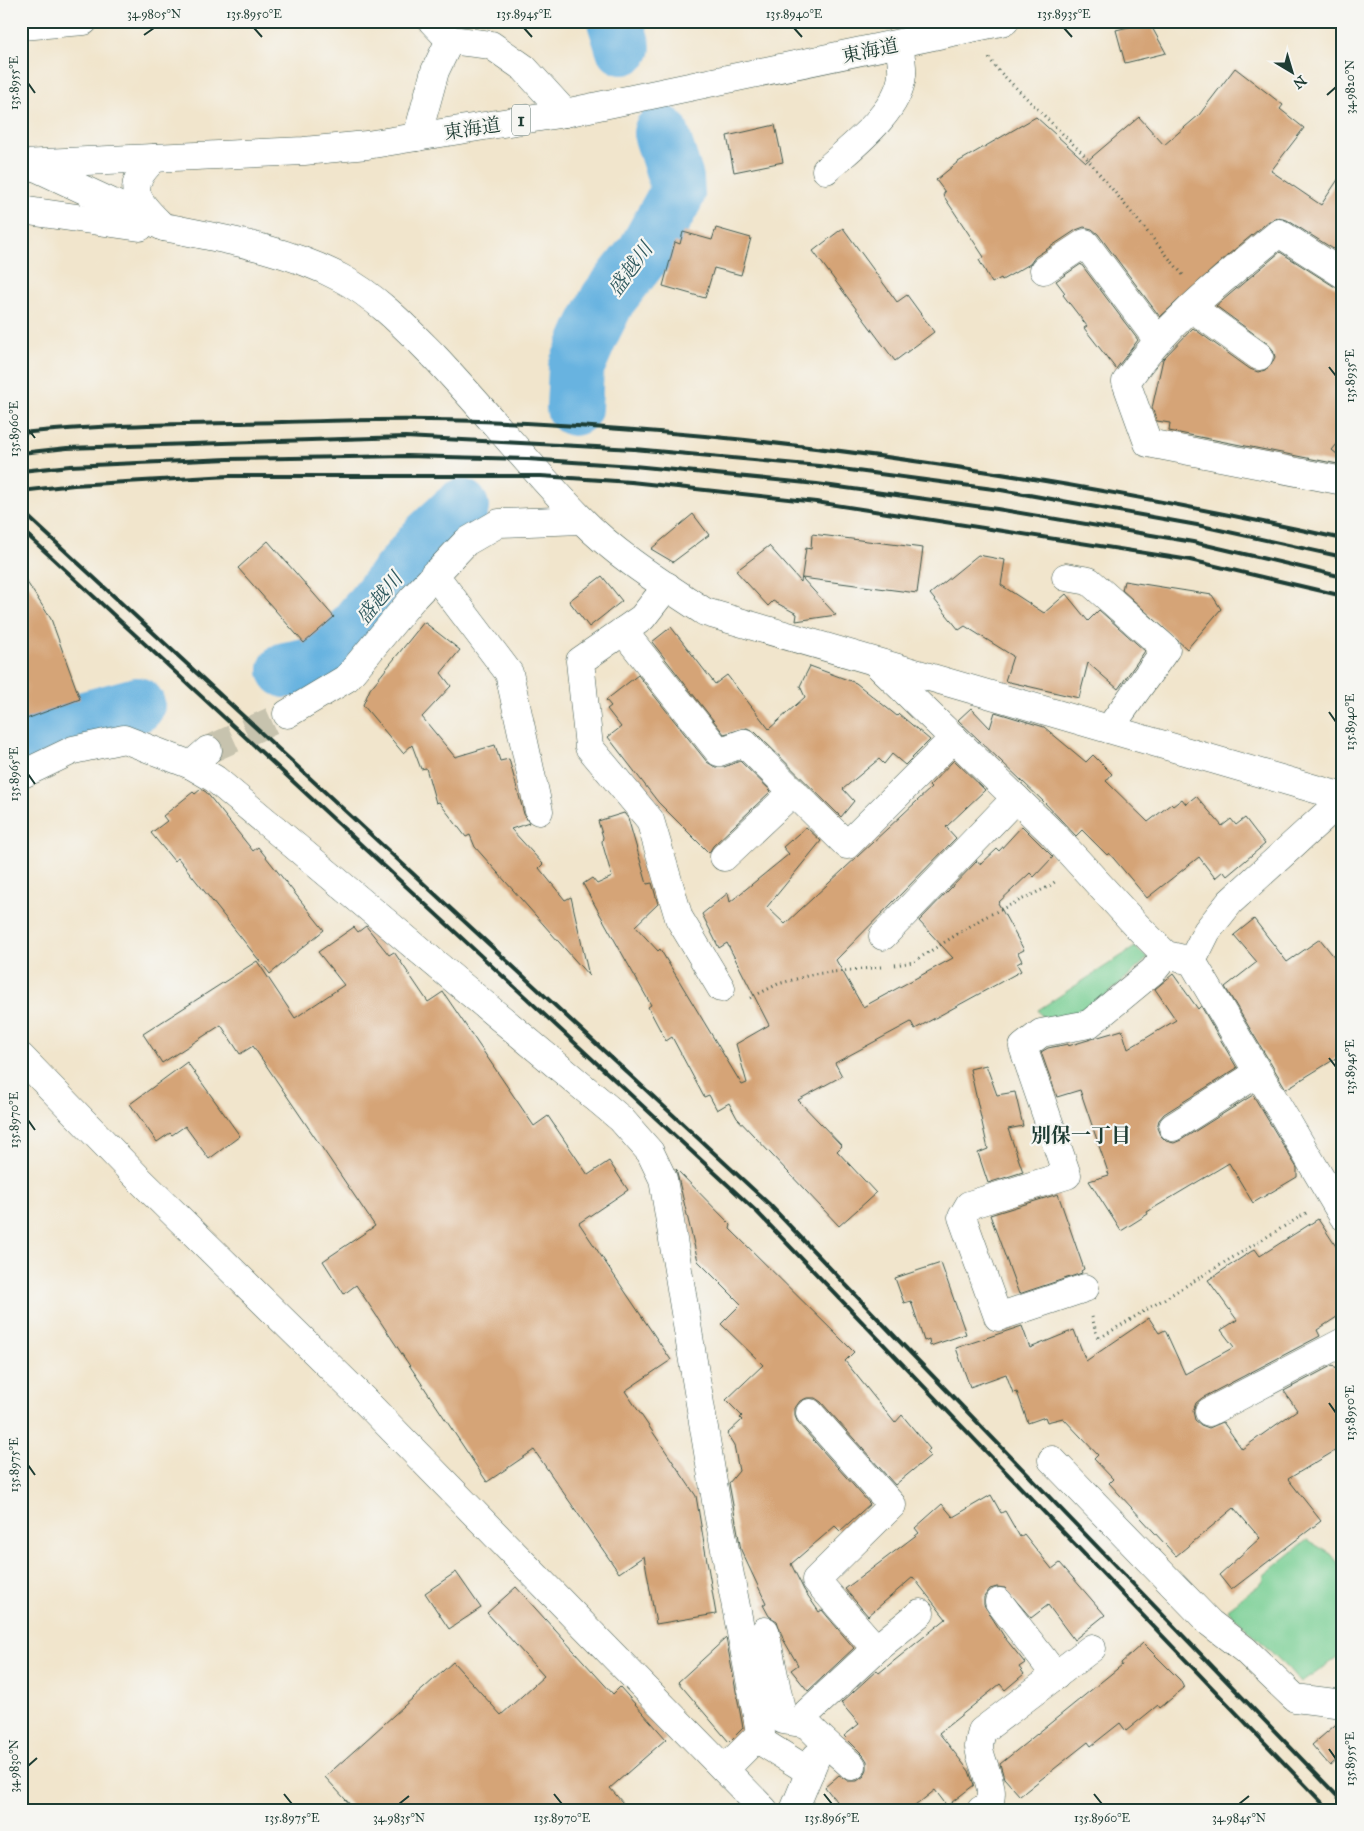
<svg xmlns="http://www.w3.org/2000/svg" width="1364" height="1831" font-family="'IM FELL Great Primer','Noto Serif JP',serif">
  <rect width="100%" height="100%" fill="#f6f6f2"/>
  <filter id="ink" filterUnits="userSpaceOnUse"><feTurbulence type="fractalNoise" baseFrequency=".02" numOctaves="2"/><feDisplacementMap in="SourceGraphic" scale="10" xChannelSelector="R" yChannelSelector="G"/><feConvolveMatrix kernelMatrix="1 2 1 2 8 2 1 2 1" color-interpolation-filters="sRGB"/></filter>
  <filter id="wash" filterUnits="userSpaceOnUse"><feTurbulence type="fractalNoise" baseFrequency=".0096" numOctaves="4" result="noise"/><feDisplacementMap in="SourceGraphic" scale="20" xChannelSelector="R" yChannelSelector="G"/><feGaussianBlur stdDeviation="1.12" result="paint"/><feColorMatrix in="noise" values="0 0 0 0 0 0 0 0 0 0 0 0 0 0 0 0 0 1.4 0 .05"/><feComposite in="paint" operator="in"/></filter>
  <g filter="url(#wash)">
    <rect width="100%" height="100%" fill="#f1e5cc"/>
    <g fill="#79cf94" stroke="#4c8664">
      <polygon points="1135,947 1148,958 1089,1011 1044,1020 1038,1010"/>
      <polygon points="1307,1540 1331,1554 1343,1569 1343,1654 1301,1683 1289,1669 1227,1609 1263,1582 1264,1575"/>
    </g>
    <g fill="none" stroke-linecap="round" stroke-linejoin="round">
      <g stroke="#67b3e0" stroke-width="56">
        <polyline points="615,21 623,47"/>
        <polyline points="574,408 576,368 593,329 608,299 645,252 677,194 676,179 661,133"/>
        <polyline points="286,670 321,663 331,657 429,537 461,507"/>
        <polyline points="21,741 77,721 137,705"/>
      </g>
    </g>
    <g id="blocks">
      <g fill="#d5a477">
        <polygon points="1149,22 1166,53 1125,63 1116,30"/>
        <polygon points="1235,68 1283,105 1280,109 1304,128 1271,171 1321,205 1343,172 1343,255 1287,220 1278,218 1269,221 1228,255 1160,317 1098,234 1092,229 1084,227 1076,230 1035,257 1030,264 1002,280 1001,278 992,283 979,260 984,257 943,195 945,192 936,180 958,162 1036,117 1086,162 1139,117 1164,145 1199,115"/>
        <polygon points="775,125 783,162 734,172 727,136"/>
        <polygon points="716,228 751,238 741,275 714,268 705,298 663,286 675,242 680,244 683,232 712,240"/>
        <polygon points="843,228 897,302 907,295 934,332 895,361 813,251"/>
        <polygon points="1280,252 1335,287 1343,290 1343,437 1332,450 1343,459 1343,465 1169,431 1170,423 1157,421 1152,408 1163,359 1193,328 1250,369 1258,372 1265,370 1271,365 1275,357 1273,350 1268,344 1216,306"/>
        <polygon points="1081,264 1138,340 1116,369 1084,328 1087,326 1063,295 1065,293 1056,281"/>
        <polygon points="693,514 709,535 673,562 651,549"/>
        <polygon points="812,534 923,548 917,593 802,578 836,615 796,621 797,614 773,601 768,606 736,571 769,546 801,582 806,548 811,549"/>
        <polygon points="268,541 334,617 304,643 238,568"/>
        <polygon points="978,555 1005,560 1001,585 1044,613 1066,594 1088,621 1099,610 1145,651 1118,689 1088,663 1079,698 1005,681 1013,656 965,626 959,630 930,594"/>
        <polygon points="21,573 51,619 80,699 21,721"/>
        <polygon points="602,576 622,601 589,627 569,601"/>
        <polygon points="1124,581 1212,595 1221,609 1187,649 1122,590"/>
        <polygon points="424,622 460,650 441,673 451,686 422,717 455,757 495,745 500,761 509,759 524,814 529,823 511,829 543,864 539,868 565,900 571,897 589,976 475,847 470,835 466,837 439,802 436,803 426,768 421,769 412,745 403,753 363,705 370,689"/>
        <polygon points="671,627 715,684 727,675 769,729 805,697 800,686 810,666 856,683 897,716 899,714 930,740 905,765 892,754 884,764 879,759 843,789 854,801 841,817 755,732 747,728 724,734 652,642"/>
        <polygon points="638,675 707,762 715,767 724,767 740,761 771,791 713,846 709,853 658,802 608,737 621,727 607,709 611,706 606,700"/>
        <polygon points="971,708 990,728 995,712 1044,727 1086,762 1093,755 1112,774 1106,781 1148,822 1171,804 1173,806 1182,799 1186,804 1196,796 1222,826 1231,819 1236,825 1245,818 1265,844 1227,876 1223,871 1215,878 1199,857 1147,898 1109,853 1107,855 1082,830 1076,836 1044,802 958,720"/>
        <polygon points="954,760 985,790 946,827 956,838 836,960 863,1007 953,958 919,921 977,861 981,864 997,849 999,851 1022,826 1053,857 1034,877 1030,873 998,903 1024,950 1018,953 1022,961 1017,964 1021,971 915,1029 911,1022 835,1063 842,1076 798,1100 842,1146 837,1151 876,1193 839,1226 737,1118 729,1103 717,1110 709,1095 704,1097 672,1037 666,1041 648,1007 651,1005 583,884 592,878 597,884 612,877 602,842 603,837 598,821 624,813 628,818 647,884 652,883 658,904 635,926 658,951 660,949 742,1085 747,1083 736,1044 769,1025 727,943 719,948 702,914 728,893 730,902 789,854 783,847 806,827 821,841 767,907 785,924 931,788 929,786"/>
        <polygon points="201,789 206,792 253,851 258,847 324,930 270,974 178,858 174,861 151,833 167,821 163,816 193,792 195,794"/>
        <polygon points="1254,919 1287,962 1320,939 1343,968 1343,1054 1286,1089 1225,987 1257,962 1234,935"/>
        <polygon points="366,926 389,955 394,952 428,1002 443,992 534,1126 548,1116 588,1175 609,1161 628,1190 579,1223 671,1360 625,1391 696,1496 716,1614 656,1624 644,1556 619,1573 534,1450 487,1482 356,1285 344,1294 323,1261 375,1226 253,1046 240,1054 221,1025 162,1063 143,1034 257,961 295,1018 344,985 318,952 354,927 358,932"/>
        <polygon points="1173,974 1198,1009 1201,1006 1237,1068 1164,1114 1159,1120 1157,1128 1160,1135 1166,1141 1174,1143 1181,1140 1253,1095 1297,1168 1297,1177 1253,1203 1229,1163 1147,1212 1148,1214 1121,1231 1089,1181 1109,1175 1080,1090 1057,1097 1041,1052 1048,1048 1068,1044 1068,1046 1122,1030 1128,1049 1176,1020 1155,989"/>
        <polygon points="187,1062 240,1136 209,1159 185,1126 172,1135 170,1133 157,1142 130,1104"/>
        <polygon points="986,1065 997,1095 1015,1092 1023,1126 1008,1129 1023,1172 988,1183 978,1153 988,1149 970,1069"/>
        <polygon points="676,1169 731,1225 730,1229 854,1352 845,1361 895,1423 902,1415 930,1449 926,1452 930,1456 895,1485 821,1402 815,1398 807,1398 800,1401 795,1408 795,1416 798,1423 870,1504 840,1531 835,1526 791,1564 804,1590 819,1612 822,1610 854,1648 808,1691 791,1670 798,1665 783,1639 777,1621 769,1616 763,1605 766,1603 741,1550 729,1483 739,1471 734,1445 727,1434 742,1420 740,1418 742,1416 726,1400 763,1365 721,1324 741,1304 698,1261"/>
        <polygon points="1058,1194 1084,1269 1081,1271 1082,1273 1019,1294 990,1215"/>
        <polygon points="1318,1219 1343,1257 1343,1313 1317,1330 1320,1336 1202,1398 1196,1403 1193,1411 1195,1420 1201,1425 1209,1428 1223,1422 1242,1449 1297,1410 1284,1391 1333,1365 1343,1378 1343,1446 1288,1479 1321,1521 1231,1590 1219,1575 1260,1538 1234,1508 1176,1556 1109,1483 1113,1479 1094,1459 1098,1455 1063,1418 1047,1422 1045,1417 1028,1423 1017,1392 1013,1393 1006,1374 970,1387 956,1348 1022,1326 1030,1348 1074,1330 1086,1361 1149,1318 1159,1333 1165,1330 1185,1374 1234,1347 1221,1330 1237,1320 1208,1280 1255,1249 1260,1256"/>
        <polygon points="941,1263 966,1334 930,1346 929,1339 924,1341 911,1301 904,1303 895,1278"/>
        <polygon points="991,1495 1001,1513 1005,1511 1020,1537 1024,1534 1052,1569 1060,1563 1105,1615 1074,1640 1048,1605 1031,1618 1005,1588 997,1587 990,1589 984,1597 984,1605 1005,1638 1025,1663 1019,1667 1024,1674 1005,1690 1000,1684 939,1733 969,1771 974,1785 947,1806 935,1790 910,1810 843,1810 825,1787 839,1775 848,1781 857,1781 864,1776 867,1769 867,1761 863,1755 844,1736 859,1724 841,1703 877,1670 879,1673 946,1619 913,1577 868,1616 845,1589 919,1533 915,1528 942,1504 953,1517"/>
        <polygon points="456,1572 481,1608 449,1629 425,1593"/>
        <polygon points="516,1587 613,1694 620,1687 666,1739 610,1788 629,1810 355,1810 325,1777 453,1662 501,1715 544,1676 487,1613"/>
        <polygon points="726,1638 743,1728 729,1742 678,1682"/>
        <polygon points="1143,1643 1180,1680 1184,1688 1160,1708 1158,1705 1126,1731 1120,1723 1091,1746 1088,1742 1020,1796 1004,1778 1000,1764 1122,1665 1121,1663"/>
        <polygon points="1341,1720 1343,1754 1330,1766 1312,1745"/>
      </g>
    </g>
  </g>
  <g filter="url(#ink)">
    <use href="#blocks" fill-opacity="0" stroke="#3e564b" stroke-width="1"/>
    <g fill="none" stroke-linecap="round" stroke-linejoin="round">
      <polyline stroke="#c7c3ae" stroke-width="28" stroke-dasharray="28 14" stroke-linecap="butt" points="208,750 287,714"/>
      <defs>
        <g id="minor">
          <polyline points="432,21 450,40 491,45 524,68 565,113"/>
          <polyline points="21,26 84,21"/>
          <polyline points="417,137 435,71 450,40"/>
          <path d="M826,170C851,147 899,112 902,75C903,65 900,54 899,44"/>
          <path d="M164,227C224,239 286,249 341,278C377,297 406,328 434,356C484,409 530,467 581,519C617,556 663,584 705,612L1343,797"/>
          <polyline points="1044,270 1085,243 1157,339"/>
          <path d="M1343,274L1279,233C1224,278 1167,322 1126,382L1148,443L1343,481"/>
          <polyline points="1192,308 1259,356"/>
          <polyline points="434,574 509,673 539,811"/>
          <polyline points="1066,577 1089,581 1166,649 1109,729"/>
          <polyline points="667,586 642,618 580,661 589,747 650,820 679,918 721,988"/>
          <polyline points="623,631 719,752 744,743 847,845 954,738"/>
          <polyline points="877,664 1052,833 1137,926 1166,955 1192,961 1343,1216"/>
          <polyline points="287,714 347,678 414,597 466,542 499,523 582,520"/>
          <polyline points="191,765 215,779 621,1119 650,1152 663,1179 718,1513 762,1742 810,1772"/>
          <polyline points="21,775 73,750 124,739 191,765 208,750"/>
          <polyline points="724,857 793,792"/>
          <polyline points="883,936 1016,798"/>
          <polyline points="1192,961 1207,931 1230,902 1343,799"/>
          <polyline points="21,1057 139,1179 363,1399 764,1810"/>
          <polyline points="1173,1127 1258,1073"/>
          <polyline points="1085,1288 998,1317 962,1217 969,1205 1067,1175 1023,1047 1041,1033 1089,1024 1153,971 1166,955"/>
          <polyline points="1209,1412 1343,1342"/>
          <path d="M810,1413L892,1505L816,1580L876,1649L807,1713V1724C821,1740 837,1752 852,1766"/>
          <polyline points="1052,1460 1210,1623 1245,1650 1295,1698 1343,1704"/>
          <polyline points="999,1602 1056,1676"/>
          <polyline points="765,1631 783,1720 807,1724"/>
          <polyline points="876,1649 920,1613"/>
          <polyline points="725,1769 761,1733"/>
          <polyline points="794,1810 816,1757"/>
          <path d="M981,1810C1004,1798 980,1765 979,1747C979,1742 981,1736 982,1731L1092,1648"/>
        </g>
        <g id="highway">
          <path d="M155,158C126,185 133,198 159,223"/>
          <polyline points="21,164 304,151 367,145 565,113 1005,21"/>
          <polyline points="31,165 164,227"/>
          <polyline points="21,210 140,227"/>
        </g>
      </defs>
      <use href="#minor" stroke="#3e564b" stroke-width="29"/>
      <use href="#highway" stroke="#3e564b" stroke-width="29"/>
      <g stroke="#3e564b" stroke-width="3" stroke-dasharray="1 4" stroke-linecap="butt">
        <polyline points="989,58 997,69 1084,155 1183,275"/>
        <polyline points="895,965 913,962 983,918 1048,887 1056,881"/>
        <polyline points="750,998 778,984 814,974 881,967"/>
        <polyline points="1092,1317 1098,1339 1308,1212"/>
      </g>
      <use href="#minor" stroke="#fff" stroke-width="28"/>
      <use href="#highway" stroke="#fff" stroke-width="28"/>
      <g stroke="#1f3d34" stroke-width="4">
        <path d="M21,433C107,424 195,424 282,422C331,421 380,419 429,420C525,421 621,428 716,437C929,458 1134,493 1343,539"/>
        <polyline points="21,453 67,448 405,437 634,449 819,466 1001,490 1197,525 1343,557"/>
        <polyline points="21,471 70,466 228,459 407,456 527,459 634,466 817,484 997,509 1193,542 1343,577"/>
        <polyline points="21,491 74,485 229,476 541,476 631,482 816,502 1190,560 1343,596"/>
        <polyline points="21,510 769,1204 903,1345 1343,1802"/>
        <polyline points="21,529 757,1212 1329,1810"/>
      </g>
    </g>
  </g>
  <path fill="none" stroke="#1f3d34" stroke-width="2" d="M254,28L262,37M524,28L532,37M794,28L802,37M1064,28L1072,37M144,35L154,28M28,83L35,93M1327,95L1336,87M1329,367L1336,376M28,429L35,438M1329,712L1336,722M28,774L35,784M1329,1058L1336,1067M28,1120L35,1130M1329,1403L1336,1413M28,1465L35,1475M1329,1749L1336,1759M28,1766L37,1758M284,1794L292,1804M554,1794L562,1804M824,1794L832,1804M1094,1794L1102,1804M399,1804L409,1796M1239,1804L1249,1796"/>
  <g text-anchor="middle" stroke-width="4.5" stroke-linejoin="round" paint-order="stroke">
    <rect fill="#f6f6f2" stroke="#60746d" stroke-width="1" x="512" y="104.5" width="18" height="31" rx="4"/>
    <g font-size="18" font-weight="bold" fill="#1f3d34">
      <text x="521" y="126">1</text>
    </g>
    <g font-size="19" fill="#1f3d34" stroke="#f6f6f2">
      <text transform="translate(870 50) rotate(-12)" y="7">東海道</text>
      <text transform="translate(472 128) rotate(-9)" y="7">東海道</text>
    </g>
    <g font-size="20" font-style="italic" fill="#315a5f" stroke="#f6f6f2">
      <text transform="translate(630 269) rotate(-54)" y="7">盛越川</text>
      <text transform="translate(379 598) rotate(-51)" y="7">盛越川</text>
    </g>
    <g font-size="20" font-weight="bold" fill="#1f3d34" stroke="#f6f6f2">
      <text x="1081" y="1142">別保一丁目</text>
    </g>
  </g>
  <rect width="1364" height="1831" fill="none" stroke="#f6f6f2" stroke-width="55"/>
  <g transform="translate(1292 72) rotate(142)" stroke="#f6f6f2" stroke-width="4" paint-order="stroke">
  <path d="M0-4L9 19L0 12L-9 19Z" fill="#1f3d34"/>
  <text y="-8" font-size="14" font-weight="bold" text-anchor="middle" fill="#1f3d34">N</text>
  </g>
  <rect x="28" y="28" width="1308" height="1776" fill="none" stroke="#1f3d34" stroke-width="2"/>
  <g font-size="12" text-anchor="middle" fill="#1f3d34">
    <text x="154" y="18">34.9805°N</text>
    <text x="254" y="18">135.8950°E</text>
    <text x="524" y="18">135.8945°E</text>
    <text x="794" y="18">135.8940°E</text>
    <text x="1064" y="18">135.8935°E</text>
    <text transform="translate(14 83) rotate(-90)" y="4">135.8955°E</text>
    <text transform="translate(1350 87) rotate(-90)" y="4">34.9820°N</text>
    <text transform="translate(1350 376) rotate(-90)" y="4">135.8935°E</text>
    <text transform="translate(14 429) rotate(-90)" y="4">135.8960°E</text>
    <text transform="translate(1350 722) rotate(-90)" y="4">135.8940°E</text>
    <text transform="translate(14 774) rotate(-90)" y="4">135.8965°E</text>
    <text transform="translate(1350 1067) rotate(-90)" y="4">135.8945°E</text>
    <text transform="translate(14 1120) rotate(-90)" y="4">135.8970°E</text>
    <text transform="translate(1350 1413) rotate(-90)" y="4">135.8950°E</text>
    <text transform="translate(14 1465) rotate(-90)" y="4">135.8975°E</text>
    <text transform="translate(1350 1759) rotate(-90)" y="4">135.8955°E</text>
    <text transform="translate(14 1766) rotate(-90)" y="4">34.9830°N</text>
    <text x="292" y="1822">135.8975°E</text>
    <text x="399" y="1822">34.9835°N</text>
    <text x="562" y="1822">135.8970°E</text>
    <text x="832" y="1822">135.8965°E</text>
    <text x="1102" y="1822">135.8960°E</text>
    <text x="1239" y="1822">34.9845°N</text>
  </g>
</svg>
